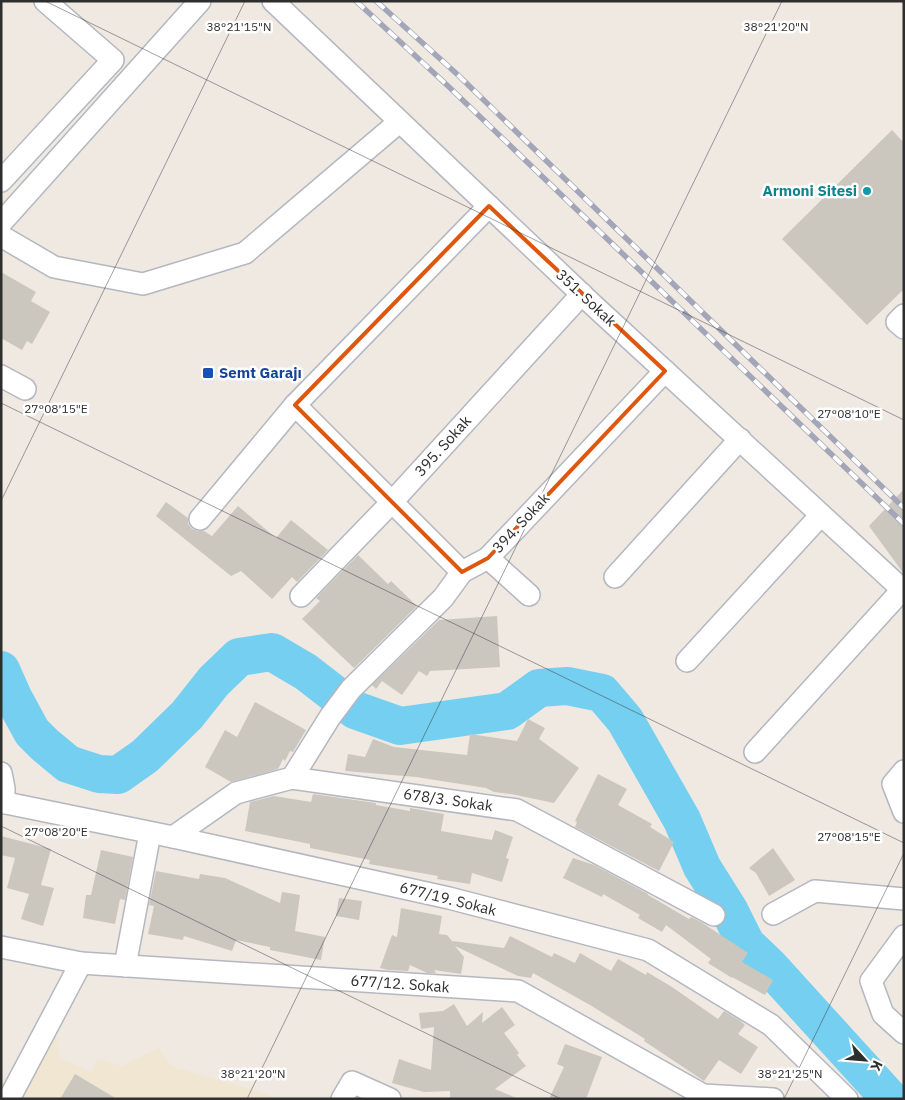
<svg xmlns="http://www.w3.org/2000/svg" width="905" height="1100" font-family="'IBM Plex Sans',sans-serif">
  <rect width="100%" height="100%" fill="#efe9e1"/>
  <polygon fill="#f0e6d1" points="56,1033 60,1058 91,1072 98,1059 121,1066 159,1048 170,1066 283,1099 20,1099"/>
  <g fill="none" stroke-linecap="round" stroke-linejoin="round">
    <polyline stroke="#75cff0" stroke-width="38" points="1,670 13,697 32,732 45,745 68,764 99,774 118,775 145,756 187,715 214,681 239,657 272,652 306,672 355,710 400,726 507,711 539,688 567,686 602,693 625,720 682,820 702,867 729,910 746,944 770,967 890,1099"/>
  </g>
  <g fill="#cbc7bf">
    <polygon points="892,130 904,143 904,289 867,325 782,239"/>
    <polygon points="1,272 36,292 31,301 50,312 32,344 27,341 22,350 1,338"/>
    <polygon points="904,489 904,574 869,526"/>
    <polygon points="166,502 188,518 188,524 192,529 198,531 204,531 212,536 238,506 276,538 291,520 328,550 297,582 292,577 272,599 241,571 231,576 156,516"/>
    <polygon points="358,555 388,584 391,581 417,606 354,668 302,619 320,601 316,598"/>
    <polygon points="497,616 500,667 430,671 427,676 419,671 402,695 382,681 376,689 372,685 439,620"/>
    <polygon points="255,702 306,730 293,752 290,751 285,761 283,759 278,769 231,782 205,767 225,730 237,737"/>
    <polygon points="528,719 545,728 539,739 579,768 554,803 511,794 494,792 486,788 416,777 345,771 348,754 365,757 373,739 394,747 467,755 470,734 517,741"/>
    <polygon points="598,774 627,789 618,805 652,824 650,827 674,842 659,871 575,827 577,822 575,821"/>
    <polygon points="313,794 376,803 376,805 410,811 410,808 444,814 441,831 492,840 495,830 513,837 506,858 509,859 502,882 472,873 470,884 437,879 438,876 369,864 370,860 310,848 310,844 245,831 250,802 274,796 311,802"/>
    <polygon points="1,836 51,849 41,885 54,888 43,926 21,919 29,894 7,888 15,858 1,855"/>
    <polygon points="773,848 795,880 769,896 756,873 749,868"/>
    <polygon points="101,850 133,857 125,900 120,899 115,924 83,918 86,895 91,895"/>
    <polygon points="573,858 594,865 648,894 648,895 689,919 691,917 701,922 748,953 742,962 773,980 765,995 732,977 732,978 708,963 711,959 666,925 662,932 638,918 640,915 603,894 602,897 563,878"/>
    <polygon points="156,871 199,879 200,874 225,878 280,903 282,892 300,895 295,931 325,937 321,960 270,950 270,947 236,940 232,951 184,936 183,940 148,934 154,906 149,905"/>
    <polygon points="339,898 362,901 359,920 336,916"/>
    <polygon points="401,908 442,916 439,934 447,935 453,942 453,941 504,948 510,936 552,957 554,953 575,963 580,953 611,971 618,959 646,975 647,972 672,987 718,1019 724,1011 739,1020 745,1025 738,1034 758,1047 741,1074 719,1060 704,1081 644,1041 645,1039 590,1005 533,973 531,978 518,976 455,946 464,957 461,974 434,970 436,973 427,973 410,965 408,971 388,970 380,968 392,935 397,937"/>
    <polygon points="454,1004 467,1026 483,1012 482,1023 502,1007 515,1025 504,1033 519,1053 517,1055 526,1066 495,1089 519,1099 450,1099 450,1091 424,1092 392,1083 399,1059 431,1070 434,1027 421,1029 419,1013 443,1011"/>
    <polygon points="565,1044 602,1057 586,1099 549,1099 564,1067 557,1064"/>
    <polygon points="75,1074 117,1099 60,1099"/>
  </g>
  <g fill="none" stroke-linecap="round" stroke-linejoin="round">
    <defs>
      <g id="minor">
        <polyline points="273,1 592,304 904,591"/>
        <polyline points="1,181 113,60 45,1"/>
        <polyline points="1,223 200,1"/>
        <polyline points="1,236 54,267 143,284 245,253 399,122"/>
        <polyline points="904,315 897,322 904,328"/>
        <polyline points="1,376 25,389"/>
        <polyline points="200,519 295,405"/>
        <polyline points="488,558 529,595"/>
        <polyline points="462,572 295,405 489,206"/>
        <polyline points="615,577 740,439"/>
        <polyline points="301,596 392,502 582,294"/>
        <polyline points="687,661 821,515"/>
        <polyline points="755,752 902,590"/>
        <polyline points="904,771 893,784 904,812"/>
        <polyline points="1,773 4,788 4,803"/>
        <polyline points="292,778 330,717 351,689 443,598 462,572 488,558 665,371"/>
        <polyline points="1,802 173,837 449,898 648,950 771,1025 847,1099"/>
        <polyline points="173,837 236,793 292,778 517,810 714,915"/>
        <polyline points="773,914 815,891 904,899"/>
        <polyline points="904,936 871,981 883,1014 904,1033"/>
        <polyline points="1,947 81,963 518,991 703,1095 773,1099"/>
        <polyline points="125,966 150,833"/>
        <polyline points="9,1099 81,963"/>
        <polyline points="342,1099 352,1082 390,1099"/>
      </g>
    </defs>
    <use href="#minor" stroke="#b4b7c1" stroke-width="24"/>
    <use href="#minor" stroke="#fff" stroke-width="21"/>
    <defs>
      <g id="rail">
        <polyline points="356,1 448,86 904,524"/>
        <polyline points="376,1 458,75 904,508"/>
      </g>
    </defs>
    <use href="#rail" stroke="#a3a6b8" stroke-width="5.5"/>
    <use href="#rail" stroke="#fff" stroke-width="4" stroke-dasharray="11" stroke-linecap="butt"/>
  </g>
  <path fill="none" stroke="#df570e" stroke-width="4" stroke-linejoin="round" d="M489,206L665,371L488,558L462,572L295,405Z"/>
  <path fill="none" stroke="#2e2e2e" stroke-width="1" stroke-opacity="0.45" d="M45,1L904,420M1,403L904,843M1,501L245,1M1,826L561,1099M247,1099L782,1M784,1099L904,853"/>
  <circle fill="#0f9aa8" stroke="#fff" stroke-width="2" cx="867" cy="191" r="5"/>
  <rect fill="#1a4fb4" stroke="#fff" stroke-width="2" x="202" y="367" width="12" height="12" rx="2.5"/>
  <g text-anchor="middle" stroke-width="5" stroke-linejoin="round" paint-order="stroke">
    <g font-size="15" font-weight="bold" fill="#0d838f" stroke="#fff" text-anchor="end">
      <text x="857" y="196">Armoni Sitesi</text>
    </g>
    <g font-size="15" fill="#2e2e2e" stroke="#fff">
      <text transform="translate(586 298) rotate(43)" y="5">351. Sokak</text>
      <text transform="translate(443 446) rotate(-48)" y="5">395. Sokak</text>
      <text transform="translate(521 523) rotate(-47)" y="5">394. Sokak</text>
      <text transform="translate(448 800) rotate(8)" y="5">678/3. Sokak</text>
      <text transform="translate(448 899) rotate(14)" y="5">677/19. Sokak</text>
      <text transform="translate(400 984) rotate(4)" y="5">677/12. Sokak</text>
    </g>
    <g font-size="15" font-weight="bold" fill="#164399" stroke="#fff" text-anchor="start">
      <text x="219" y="378">Semt Garajı</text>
    </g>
  </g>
  <g font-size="12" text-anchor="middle" fill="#2e2e2e" stroke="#fff" stroke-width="5" stroke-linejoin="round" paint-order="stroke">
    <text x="239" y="31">38°21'15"N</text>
    <text x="776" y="31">38°21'20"N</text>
    <text x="56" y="413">27°08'15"E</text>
    <text x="849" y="418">27°08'10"E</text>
    <text x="56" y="836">27°08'20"E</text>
    <text x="849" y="841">27°08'15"E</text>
    <text x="253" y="1078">38°21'20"N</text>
    <text x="790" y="1078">38°21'25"N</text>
  </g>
  <rect width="905" height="1100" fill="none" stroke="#2e2e2e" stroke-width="5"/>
  <g transform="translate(865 1060) rotate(116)" stroke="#ffffff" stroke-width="4" paint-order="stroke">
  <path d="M0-4L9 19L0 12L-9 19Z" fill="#2e2e2e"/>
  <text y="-8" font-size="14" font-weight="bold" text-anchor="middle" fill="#2e2e2e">K</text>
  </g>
</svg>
